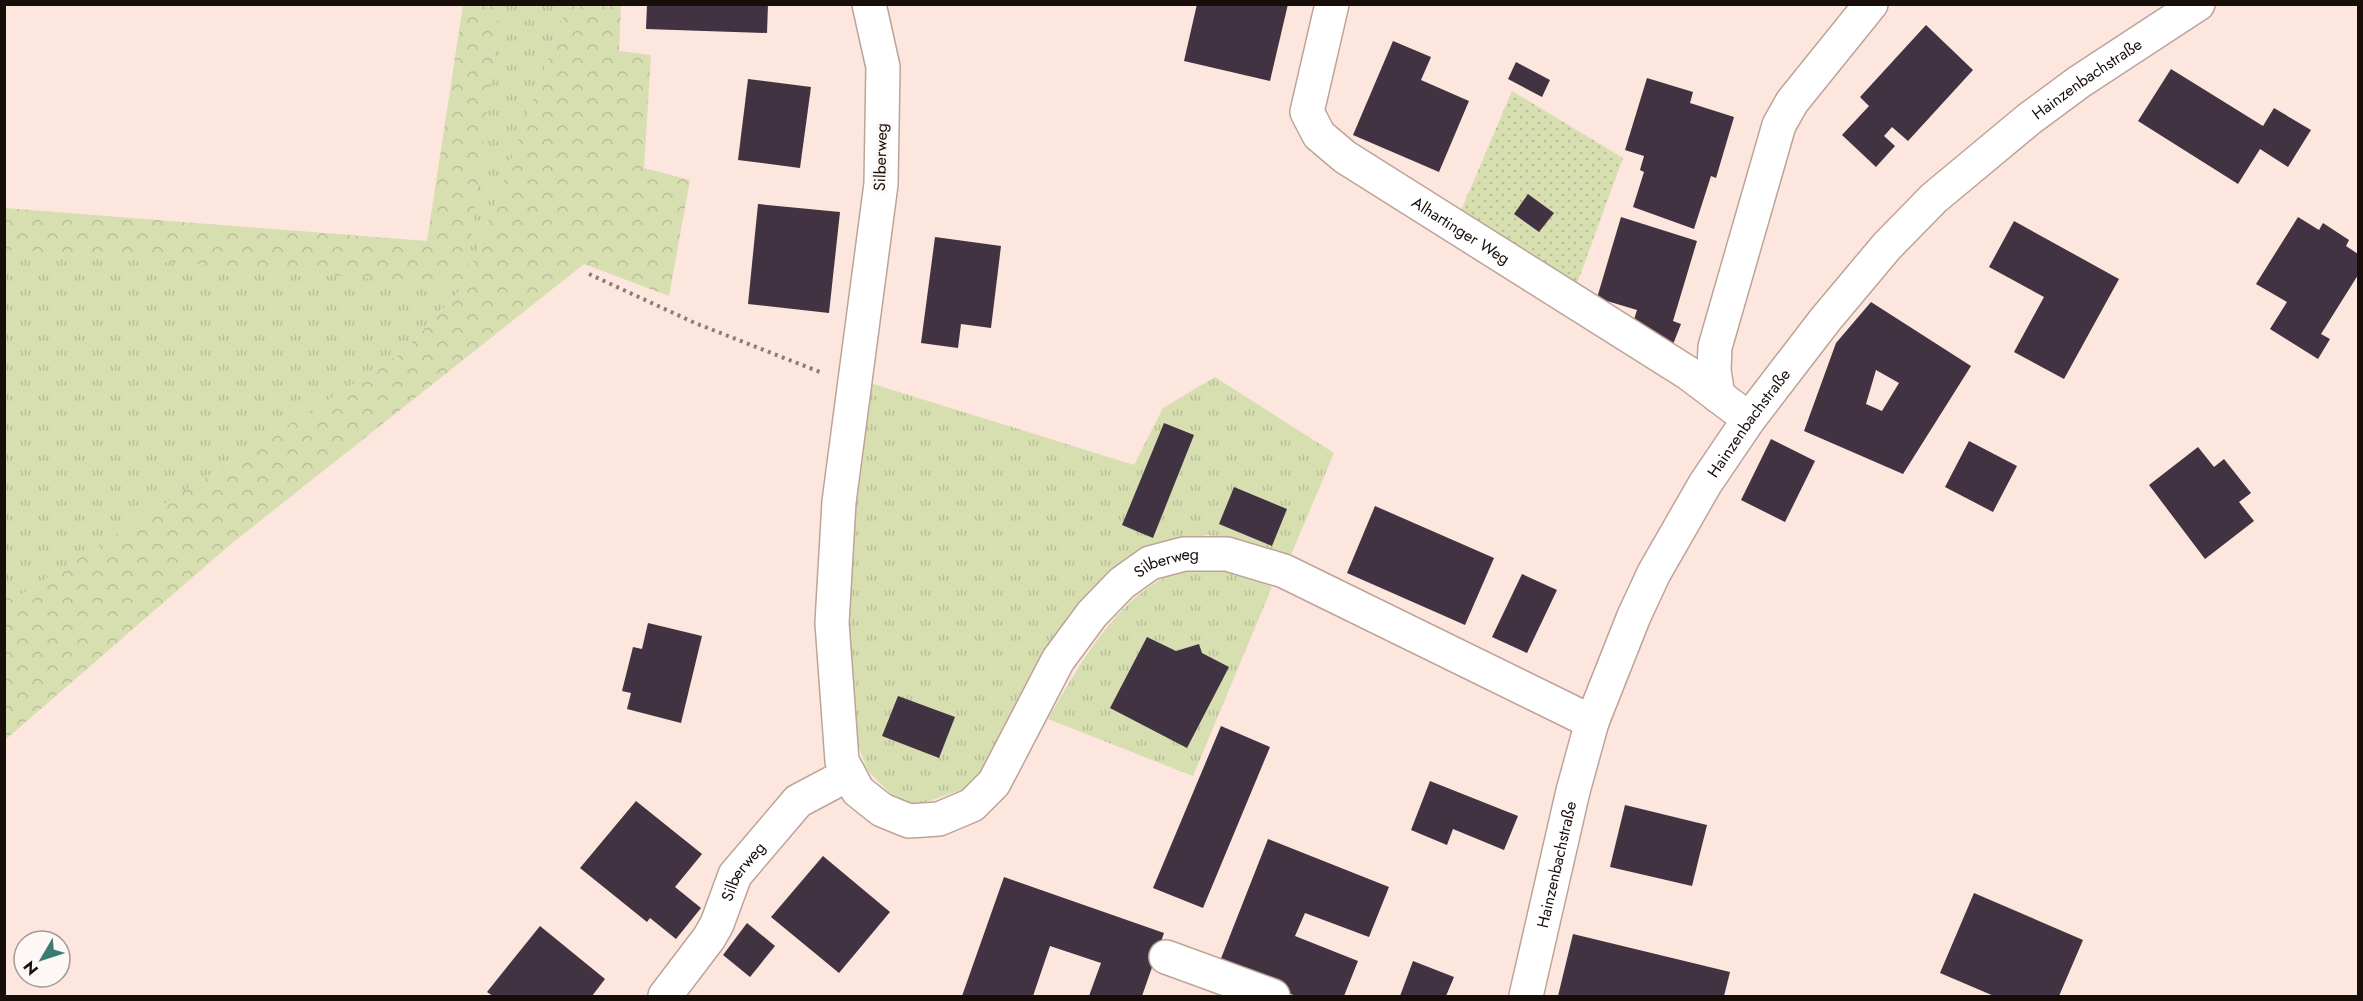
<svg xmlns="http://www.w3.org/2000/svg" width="2363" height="1001" font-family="Jost,sans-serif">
  <defs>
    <pattern id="grass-tufts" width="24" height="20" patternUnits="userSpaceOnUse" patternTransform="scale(1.5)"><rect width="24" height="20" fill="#d7dfb1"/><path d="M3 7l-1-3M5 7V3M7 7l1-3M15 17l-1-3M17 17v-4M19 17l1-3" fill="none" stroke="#b8be97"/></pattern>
    <pattern id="forest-crowns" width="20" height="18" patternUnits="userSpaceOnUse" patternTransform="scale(1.5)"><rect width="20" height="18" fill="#d7dfb1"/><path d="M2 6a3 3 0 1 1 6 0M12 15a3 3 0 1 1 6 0" fill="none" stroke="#b8be97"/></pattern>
    <pattern id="park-dots" width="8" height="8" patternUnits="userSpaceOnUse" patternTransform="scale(1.5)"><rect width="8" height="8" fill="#d7dfb1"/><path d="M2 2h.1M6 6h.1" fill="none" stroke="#b8be97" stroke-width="1.8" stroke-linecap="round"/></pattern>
  </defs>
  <rect width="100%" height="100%" fill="#fce6dd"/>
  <g fill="url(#grass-tufts)">
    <polygon points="500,5 568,5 465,285 402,353 16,598 4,594 4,249 465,285"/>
    <polygon points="1215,377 1334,453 1288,562 1237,540 1207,535 1156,546 1110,572 1072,612 973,786 917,805 892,795 868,771 858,745 846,633 852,533 870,383 1134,465 1163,408"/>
    <path d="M1200,568L1235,572L1272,587L1193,776L1048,719C1076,671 1115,599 1169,576C1178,572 1190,571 1200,568Z"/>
  </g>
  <polygon fill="url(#forest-crowns)" points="463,5 500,5 466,282 568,5 621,5 619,51 651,55 644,168 690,180 669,296 584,264 231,544 5,740 5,594 17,597 402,353 464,286 5,249 5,208 427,241"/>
  <polygon fill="url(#park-dots)" points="1512,91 1623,158 1575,289 1460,213"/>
  <g fill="#423342" fill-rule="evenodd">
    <polygon points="647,4 768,4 767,33 646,29"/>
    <polygon points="1197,4 1288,4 1270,81 1184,61"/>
    <polygon points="1926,25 1973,70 1908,141 1892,127 1884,136 1895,146 1876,167 1842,135 1869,106 1860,97"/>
    <polygon points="1393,41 1431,57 1421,80 1469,101 1439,172 1353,135"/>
    <polygon points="1516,62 1550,80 1542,97 1508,79"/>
    <polygon points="2171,69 2263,126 2274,108 2311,130 2288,167 2260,149 2238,184 2138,121"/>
    <polygon points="1647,78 1693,92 1690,103 1734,117 1716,178 1711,176 1694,229 1633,207 1644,172 1640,170 1644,156 1625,150"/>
    <polygon points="748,79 811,87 800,168 738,160"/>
    <polygon points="1528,194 1554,213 1539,232 1514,214"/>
    <polygon points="758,204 840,212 829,313 748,304"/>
    <polygon points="1621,217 1697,241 1673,321 1681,324 1672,347 1633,323 1637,310 1597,298"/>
    <polygon points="2298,217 2319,230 2323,223 2349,240 2346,246 2358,254 2358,275 2321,334 2330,339 2318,359 2270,329 2287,302 2256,284"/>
    <polygon points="2014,221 2119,279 2064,379 2014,352 2044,297 1989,267"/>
    <polygon points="935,237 1001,246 991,328 961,324 958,348 921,343"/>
    <path d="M1871,302L1971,366L1903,474L1804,431L1836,343ZM1876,370L1899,383L1882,411L1866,404Z"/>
    <polygon points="1164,423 1194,435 1153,538 1122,525"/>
    <polygon points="1771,439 1815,461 1785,522 1741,500"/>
    <polygon points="1969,441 2017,466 1993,512 1945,487"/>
    <polygon points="2198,447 2214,467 2224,459 2251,493 2239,502 2254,521 2205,559 2149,485"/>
    <polygon points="1234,487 1287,509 1272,546 1219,524"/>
    <polygon points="1375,506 1494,558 1465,625 1347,573"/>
    <polygon points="1522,574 1557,590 1527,653 1492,637"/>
    <polygon points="648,623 702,636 681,723 627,709 631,693 622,691 633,647 642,649"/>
    <polygon points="1147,637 1176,651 1199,644 1202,653 1229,667 1187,748 1110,708"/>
    <polygon points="898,696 955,717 939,758 882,736"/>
    <polygon points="1221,726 1270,747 1203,908 1153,888"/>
    <polygon points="1430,781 1518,816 1504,850 1453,829 1447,845 1411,830"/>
    <polygon points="636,801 702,854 675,887 701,908 676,939 650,918 647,922 580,868"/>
    <polygon points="1625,805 1707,825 1692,886 1610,867"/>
    <polygon points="1268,839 1389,887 1369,937 1305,913 1295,936 1358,961 1344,996 1296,996 1218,966"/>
    <polygon points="823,856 890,912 839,973 771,917"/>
    <polygon points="1004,877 1164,933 1142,996 1089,996 1101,963 1050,946 1033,996 962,996"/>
    <polygon points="1974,893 2083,940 2059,996 1994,996 1940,973"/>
    <polygon points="747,923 775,946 750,977 723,955"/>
    <polygon points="540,926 605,979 592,996 493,996 487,992"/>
    <polygon points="1573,934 1730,972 1724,996 1558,996"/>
    <polygon points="1413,961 1454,977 1446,996 1400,996"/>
  </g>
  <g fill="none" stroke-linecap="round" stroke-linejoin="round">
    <defs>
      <g id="minor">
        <path id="s1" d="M869,4L883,67L881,184L839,502L832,623L842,761L858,791L882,810L909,821L939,819L972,805L994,783L1058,660L1092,614L1122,583L1150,563L1184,554H1227L1284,571L1592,722"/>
        <path id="s2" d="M1332,4L1307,112L1319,135L1345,157L1688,373L1749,419"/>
        <polyline points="1718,396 1714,370 1715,347 1779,125 1792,102 1871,4"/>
        <polyline points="1166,957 1273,996"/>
        <path id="s3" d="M665,996L709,938L717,924L735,875L798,801L849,774"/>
        <path id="s4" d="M1526,996L1573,791L1592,722L1634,616L1654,573L1705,484L1749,419L1825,320L1887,246L1934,198L2029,119L2079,82L2198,4"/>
      </g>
    </defs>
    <use href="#minor" stroke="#bda398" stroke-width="36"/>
    <polyline stroke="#8c7c76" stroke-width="4" stroke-dasharray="3 4.5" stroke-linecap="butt" points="589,274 695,323 820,372"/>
    <use href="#minor" stroke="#fff" stroke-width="33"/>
  </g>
  <g text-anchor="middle" stroke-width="6" stroke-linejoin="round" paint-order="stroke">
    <g font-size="16" fill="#170e0a" stroke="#fdf7f5">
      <text dy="6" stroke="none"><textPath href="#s4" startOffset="1107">Hainzenbachstraße</textPath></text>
      <text transform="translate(880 157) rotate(-88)" y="6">Silberweg</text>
      <text dy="6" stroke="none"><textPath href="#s2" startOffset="308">Alhartinger Weg</textPath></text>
      <text dy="6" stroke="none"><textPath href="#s4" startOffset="621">Hainzenbachstraße</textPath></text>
      <text dy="6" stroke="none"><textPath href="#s1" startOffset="1242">Silberweg</textPath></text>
      <text dy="6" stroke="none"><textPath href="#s4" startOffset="135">Hainzenbachstraße</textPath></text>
      <text dy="6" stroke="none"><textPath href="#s3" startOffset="148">Silberweg</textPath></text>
    </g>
  </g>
  <rect width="2363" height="1001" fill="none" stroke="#170e0a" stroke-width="12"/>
  <g transform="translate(42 959) rotate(231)"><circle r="28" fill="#fdf7f5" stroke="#a19a97" stroke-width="1.5"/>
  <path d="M0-4.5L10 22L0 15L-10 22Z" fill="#3a7d6f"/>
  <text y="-9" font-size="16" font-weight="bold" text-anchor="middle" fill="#170e0a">N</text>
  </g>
</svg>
